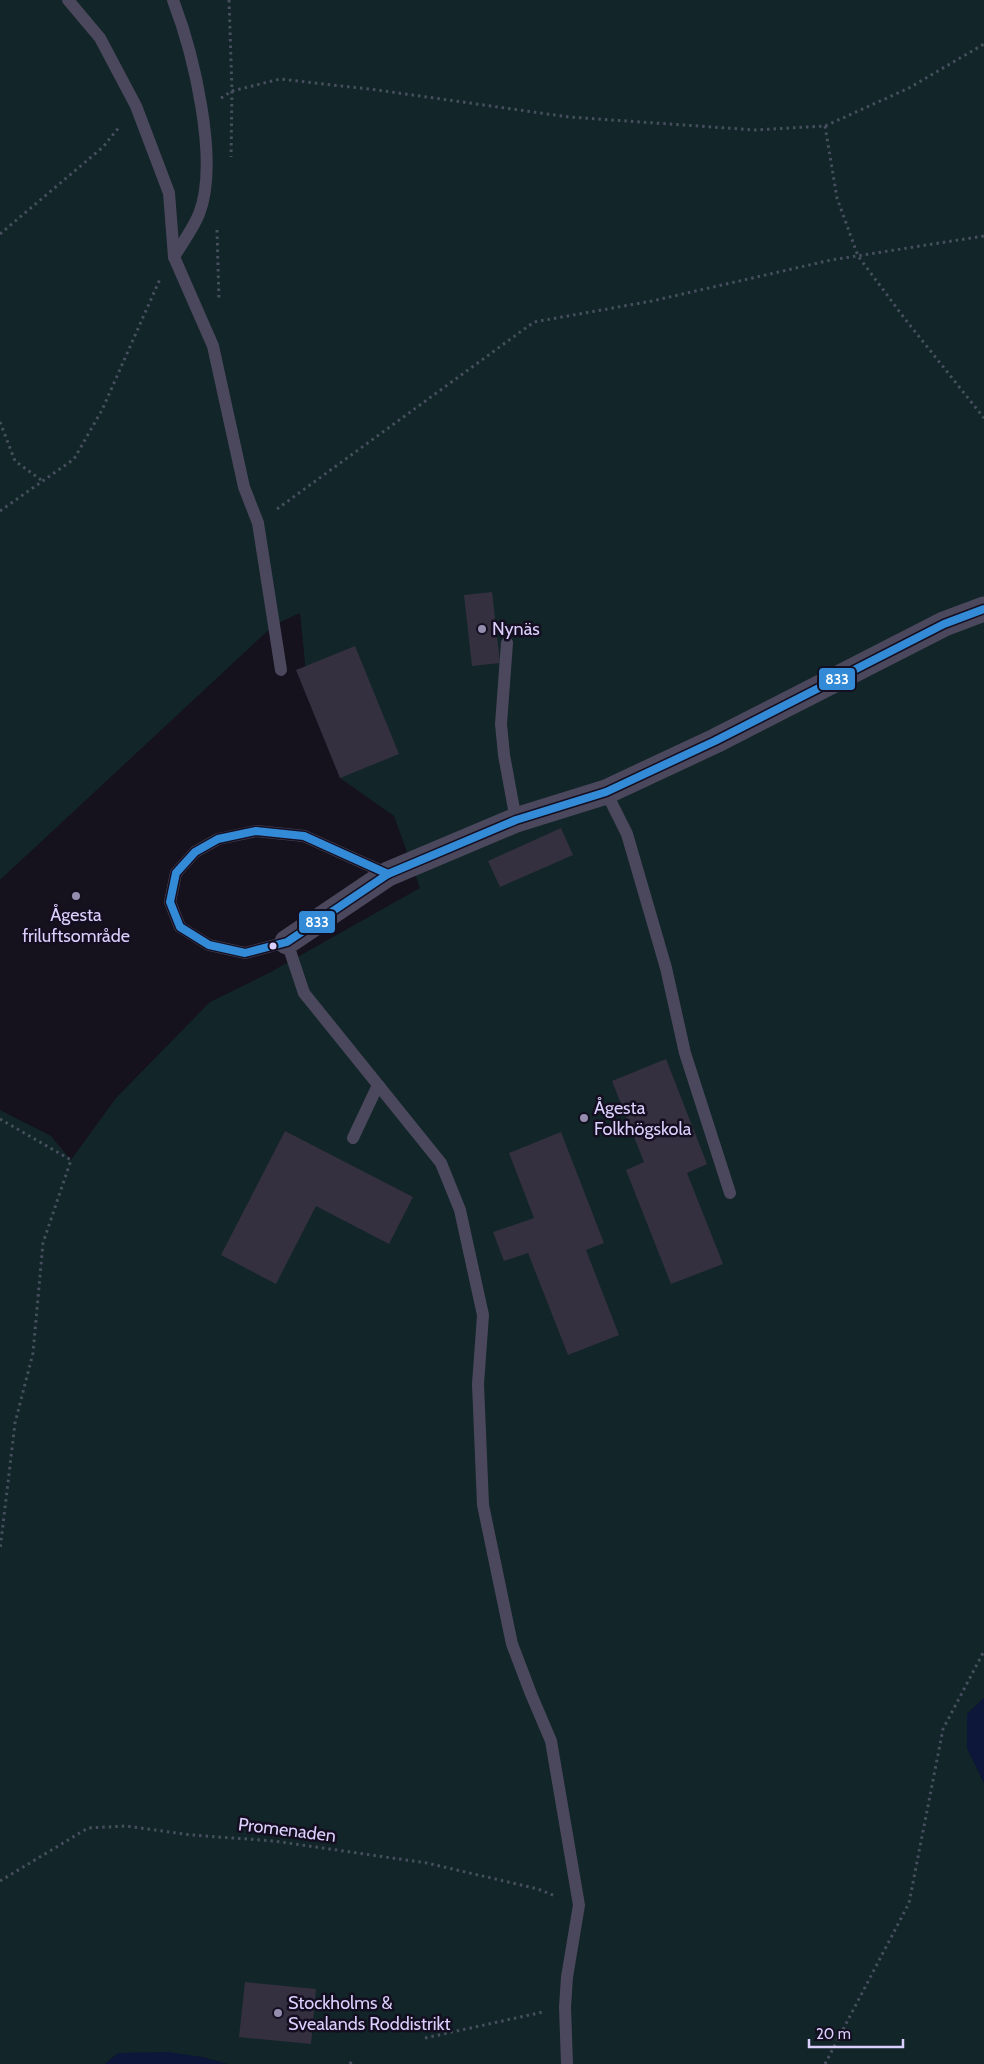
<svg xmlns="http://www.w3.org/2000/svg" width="984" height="2064" font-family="Cabin,sans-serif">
  <rect width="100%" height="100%" fill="#15121d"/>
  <polygon fill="#122528" points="0,0 984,0 984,1698 967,1714 967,1748 984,1783 984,2064 227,2064 202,2057 118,2053 105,2064 0,2064 0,1110 51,1136 71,1160 116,1098 210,1002 269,973 420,888 394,816 340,778 307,683 300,613 274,625 0,880"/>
  <g fill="#0d1739">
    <polygon points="984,1698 984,1783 967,1748 967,1714"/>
    <polygon points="168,2052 202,2057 227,2064 105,2064 118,2053"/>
  </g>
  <g fill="#34303f">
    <polygon points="492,592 500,663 472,666 464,595"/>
    <polygon points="355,646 399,754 340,778 296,670"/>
    <polygon points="561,828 573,855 500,887 488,861"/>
    <polygon points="666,1059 707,1164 687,1173 723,1264 671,1284 626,1170 644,1162 612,1081"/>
    <polygon points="285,1131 413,1197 389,1244 316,1206 276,1284 221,1255"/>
    <polygon points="561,1132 604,1243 586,1250 619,1335 568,1355 528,1253 504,1261 493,1232 534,1218 509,1153"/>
    <polygon points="245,1982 316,1989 311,2044 239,2037"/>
  </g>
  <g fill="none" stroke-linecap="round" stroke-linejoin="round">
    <g stroke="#464f5e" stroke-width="3" stroke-dasharray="2.5 4" stroke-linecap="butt">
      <polyline points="229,0 232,91 231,157"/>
      <polyline points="221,98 232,91 280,79 377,90 569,117 755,130 825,126 909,88 984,44"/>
      <polyline points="825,126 837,198 858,256 905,319 984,418"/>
      <polyline points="217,230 219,301"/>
      <polyline points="0,234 103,147 120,126"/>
      <polyline points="0,422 15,461 44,482"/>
      <polyline points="277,509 534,322 652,301 831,260 984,236"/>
      <polyline points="0,511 74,459 102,410 160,279"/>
      <polyline points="0,1119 71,1160 43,1243 33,1353 15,1423 0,1550"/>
      <polyline points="0,1881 88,1828 126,1826 191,1835 274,1841 427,1863 538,1889 555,1896"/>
      <polyline points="425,2038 543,2012"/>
      <polyline points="350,2064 352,2061"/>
      <polyline points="825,2064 909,1903 943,1729 984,1651"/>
    </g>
    <g stroke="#4b485d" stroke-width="12">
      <polyline points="68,0 100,38 136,106 169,193 174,257 213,346 244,487 258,523 281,670"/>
      <path d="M173,0C193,52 220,161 199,214C193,229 182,243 174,257"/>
      <polyline points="507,643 501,724 504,755 516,820"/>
      <polyline points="606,792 627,834 666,968 685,1053 730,1193"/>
      <polyline points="388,874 304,836 256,831 218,839 195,852 176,873 170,902 180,927 209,945 245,953 287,942 304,993 441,1163 460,1210 483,1315 478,1384 483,1505 512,1644 531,1694 551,1741 579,1905 567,1977 565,2007 567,2064"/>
      <polyline points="353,1138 378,1085"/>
    </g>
    <polyline stroke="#4b485d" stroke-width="25" points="287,942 388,874 516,820 606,792 715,741 944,624 984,609"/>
    <defs>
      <g id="bus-1">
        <polygon points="256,831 304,836 388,874 287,942 245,953 209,945 180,927 170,902 176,873 195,852 218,839"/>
        <polyline points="388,874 516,820 606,792 715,741 944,624 984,609"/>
      </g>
    </defs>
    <use href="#bus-1" stroke="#140e21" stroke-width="11"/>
    <use href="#bus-1" stroke="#338bd7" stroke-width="8"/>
  </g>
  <g fill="#968eaf" stroke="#140e21" stroke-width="2">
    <circle cx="482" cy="629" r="5"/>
    <circle cx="76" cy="896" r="5"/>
    <circle cx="584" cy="1118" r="5"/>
    <circle cx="278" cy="2013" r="5"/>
  </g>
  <circle fill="#dbd0fd" stroke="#140e21" stroke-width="2" cx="273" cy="946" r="4.5"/>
  <g text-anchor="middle" stroke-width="5" stroke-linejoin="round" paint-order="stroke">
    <g font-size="18" fill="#dbd0fd" stroke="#140e21" text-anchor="start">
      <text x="492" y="635">Nynäs</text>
      <text x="76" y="921" text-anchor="middle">Ågesta<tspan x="76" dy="21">friluftsområde</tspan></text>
      <text x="594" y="1114">Ågesta<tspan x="594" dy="21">Folkhögskola</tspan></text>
      <text x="288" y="2009">Stockholms &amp;<tspan x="288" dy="21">Svealands Roddistrikt</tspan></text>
    </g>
    <g font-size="18" fill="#dbd0fd" stroke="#140e21">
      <text transform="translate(287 1830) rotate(7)" y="6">Promenaden</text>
    </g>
  </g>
  <g stroke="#140e21" stroke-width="2">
    <rect x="818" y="667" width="38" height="24" rx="5" fill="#338bd7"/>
    <rect x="298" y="910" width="38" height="24" rx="5" fill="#338bd7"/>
  </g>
  <g font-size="14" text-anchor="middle" font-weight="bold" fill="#fff">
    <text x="837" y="684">833</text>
    <text x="317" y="927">833</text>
  </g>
  <path d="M809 2039v8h94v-8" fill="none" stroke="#dbd0fd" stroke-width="2.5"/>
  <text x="816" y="2039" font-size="15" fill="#dbd0fd" stroke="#140e21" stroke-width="4" paint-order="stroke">20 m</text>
</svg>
